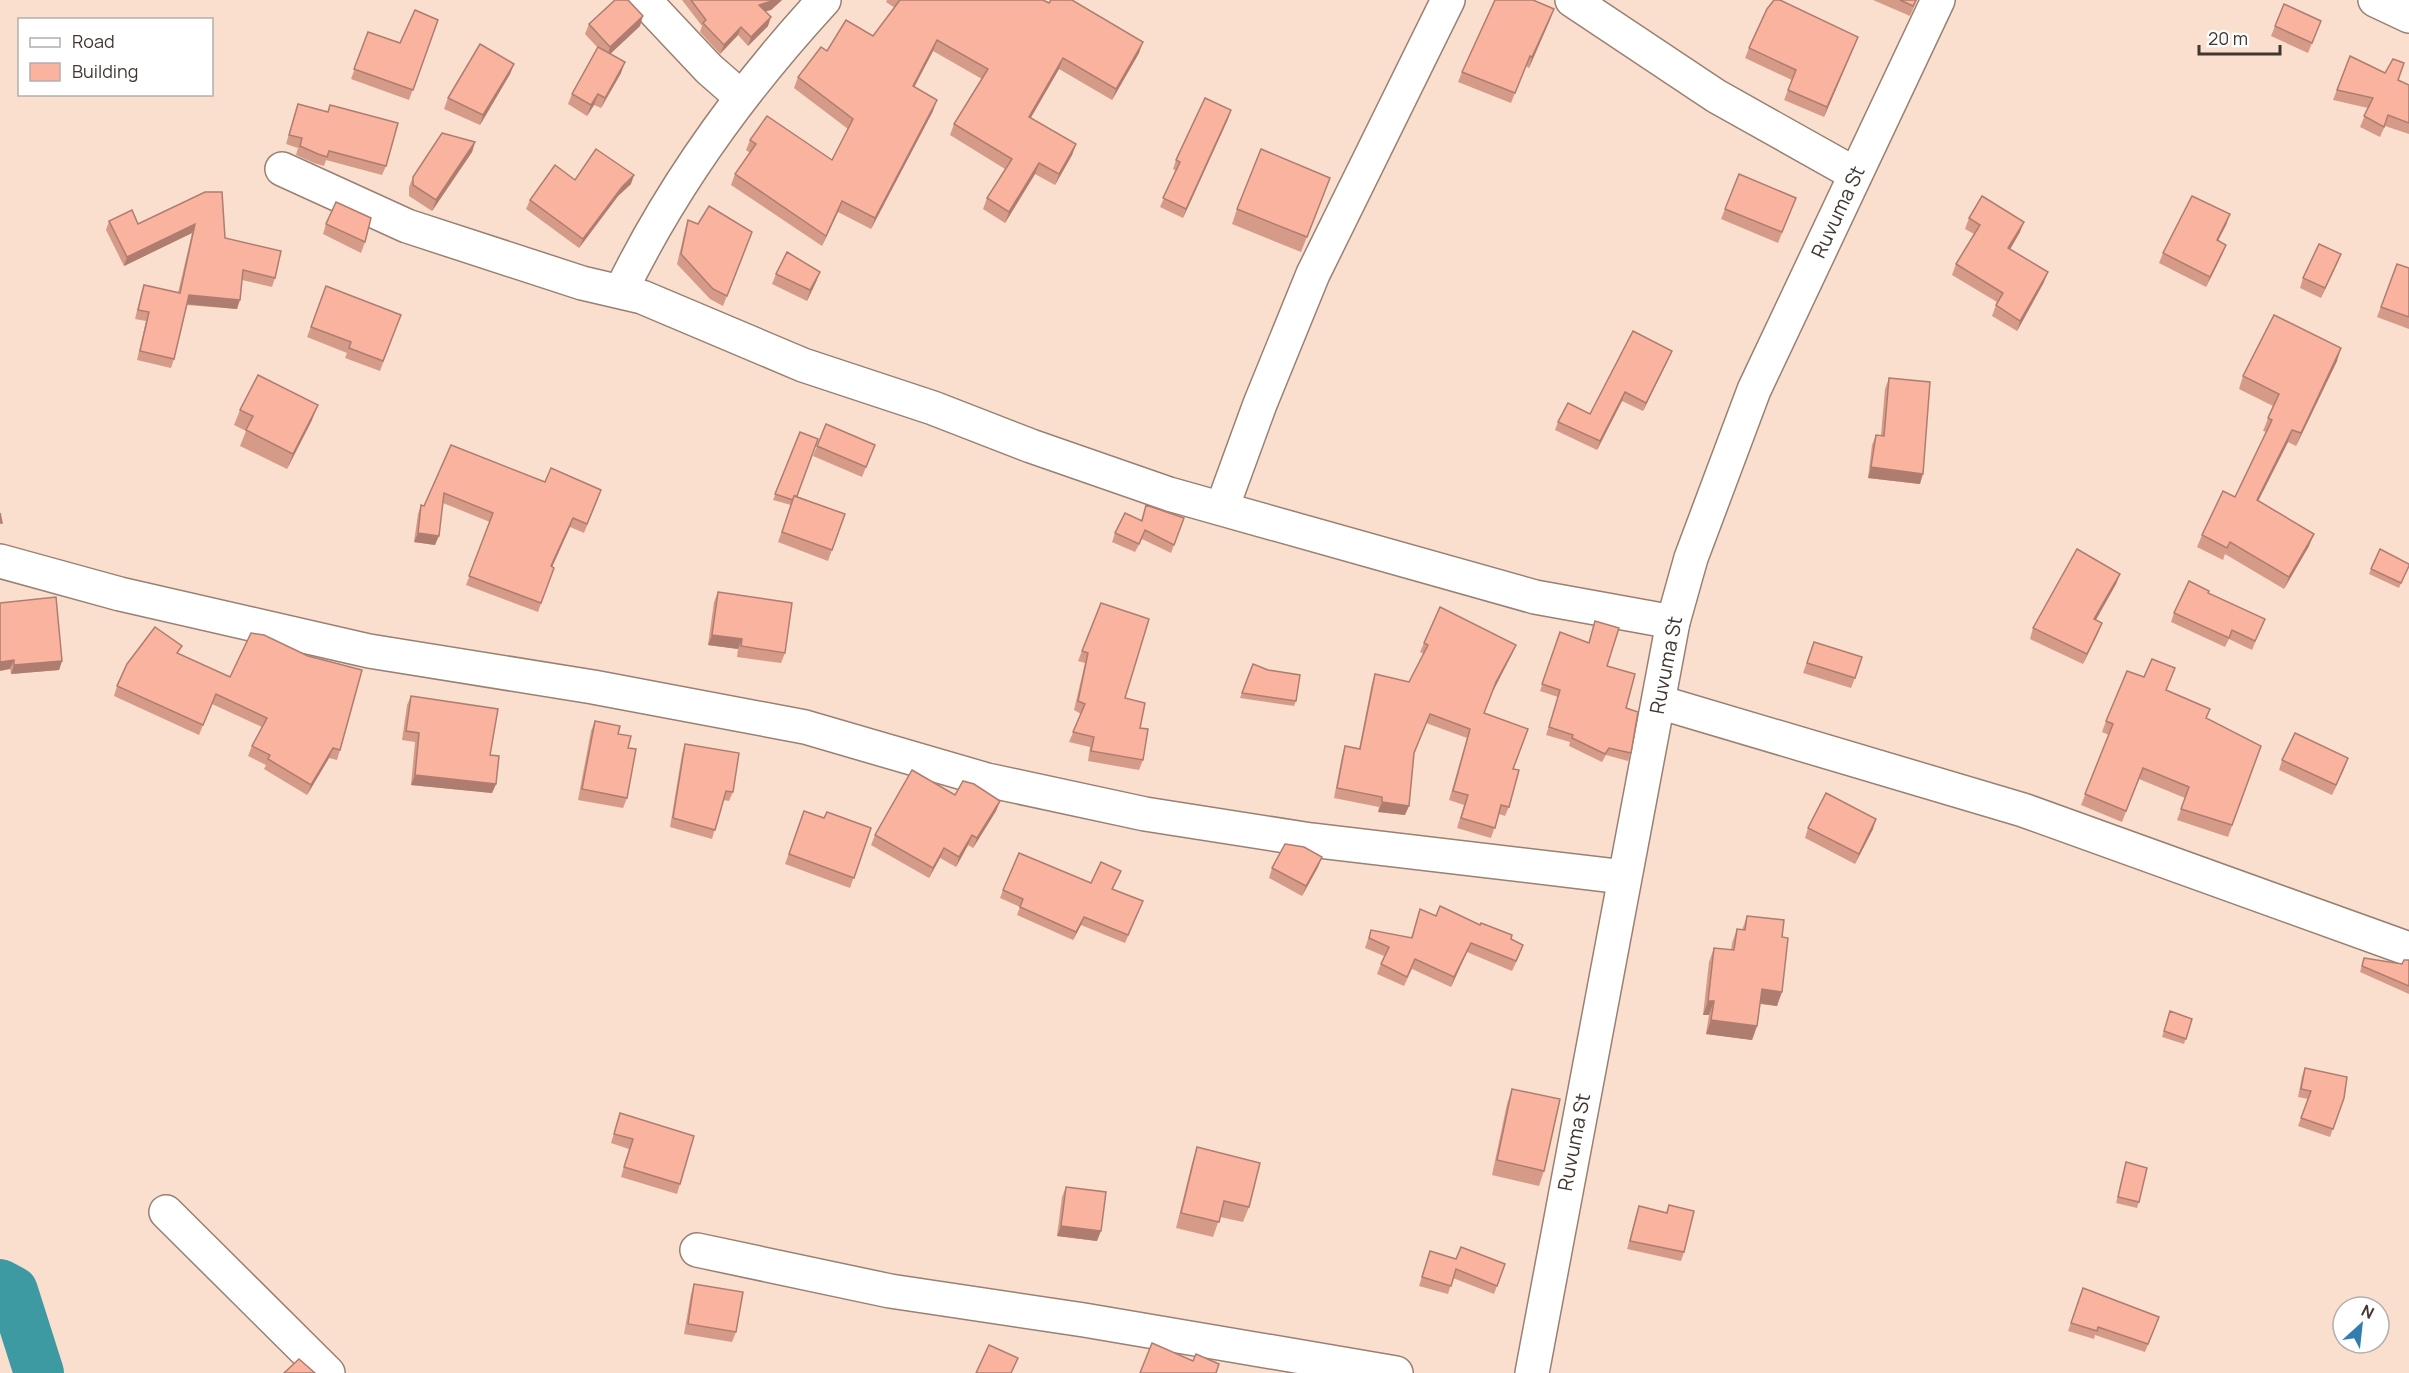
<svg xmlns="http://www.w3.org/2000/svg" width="2409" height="1373" font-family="Manrope,sans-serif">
  <rect width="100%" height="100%" fill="#fadece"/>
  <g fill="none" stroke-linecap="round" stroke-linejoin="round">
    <polyline stroke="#3d9aa3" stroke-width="50" points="0,1284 13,1291 39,1373"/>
    <defs>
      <g id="minor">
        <polyline points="644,0 709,69 741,97"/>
        <polyline points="1572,0 1716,96 1855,174"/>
        <polyline points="2375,0 2409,16"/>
        <polyline points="282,169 407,226 582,283 642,297 803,365 933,408 1031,446 1169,494 1535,597 1673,622"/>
        <path d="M621,291C673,184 744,87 824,0"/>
        <polyline points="1222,508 1260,404 1313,274 1448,0"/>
        <polyline points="0,561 120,594 369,651 593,687 805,727 987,780 1145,814 1311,840 1624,877"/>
        <polyline points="1659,702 2023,810 2409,949"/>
        <polyline points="166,1212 328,1373"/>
        <polyline points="697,1250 890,1291 1084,1320 1396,1373"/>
        <polyline points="1532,1373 1673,622 1691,558 1754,390 1938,0"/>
      </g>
    </defs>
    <use href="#minor" stroke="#998072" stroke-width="36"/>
    <use href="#minor" stroke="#fff" stroke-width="33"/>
  </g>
  <g fill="#d69a89">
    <polygon points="682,0 782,0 771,10 765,11 768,26 748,46 738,35 720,54 700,32 702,26"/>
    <polygon points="887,0 1043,0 1139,53 1112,100 1059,69 1030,118 1076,144 1072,155 1055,185 1035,174 1005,223 983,209 987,198 1005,169 950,135 954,124 982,79 933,51 914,87 933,111 871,229 838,212 822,246 731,185 735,174 750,153 746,150 750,140 832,160 848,129 794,88 798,77 827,51 873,36 895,8 886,2"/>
    <polygon points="1873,0 1917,0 1910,16"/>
    <polygon points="1554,9 1529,68 1526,66 1511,103 1458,82 1462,72"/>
    <polygon points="438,20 409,100 351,79 368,32 400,43"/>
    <polygon points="2321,21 2308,53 2271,36 2275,26"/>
    <polygon points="589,24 640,26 610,54 621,73 601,108 594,105 587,116 568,104 572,94 598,48 585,34"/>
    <polygon points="1854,47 1824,117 1784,100 1792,80 1745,58 1749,48"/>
    <polygon points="2350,56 2409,85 2409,134 2385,126 2380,137 2360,127 2368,108 2333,100"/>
    <polygon points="514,64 510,74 480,125 444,109 448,98"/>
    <polygon points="298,104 386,166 382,175 326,160 324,166 314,163 296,155 298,148 286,144"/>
    <polygon points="1228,119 1183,218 1160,207 1176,171 1173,169 1176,160"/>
    <polygon points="475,142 472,152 432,211 409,196 409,187 413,177"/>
    <polygon points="1330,178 1301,252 1232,224 1237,209"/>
    <polygon points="575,180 631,184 618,196 579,248 526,209 530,200"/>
    <polygon points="205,192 225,238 275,278 272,287 242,280 237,309 187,305 174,359 171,368 137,360 146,321 135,319 141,294 144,285 178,293 192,233 124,266 106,230 109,221 138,224"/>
    <polygon points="1796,198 1778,243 1721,219 1725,209"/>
    <polygon points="2230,214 2226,225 2218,241 2222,255 2206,287 2159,263 2163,253"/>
    <polygon points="1969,218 2020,232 2010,249 2044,282 2017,331 1992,316 1997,302 1952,275 1956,264 1974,234 1965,229"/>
    <polygon points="688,220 698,224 752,232 723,306 710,299 677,264 685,230"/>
    <polygon points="326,224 365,242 361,253 323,234"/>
    <polygon points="2341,254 2321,298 2300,288 2303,278"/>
    <polygon points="2397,264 2409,268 2409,329 2377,317"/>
    <polygon points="820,272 816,282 807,301 772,284 776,274"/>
    <polygon points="326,286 401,315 380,371 345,358 347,353 307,337"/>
    <polygon points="1668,360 1643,411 1622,401 1597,450 1555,430 1558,422 1590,414"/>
    <polygon points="2337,361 2296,446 2288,442 2258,501 2309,546 2284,589 2225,554 2223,560 2197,547 2202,535 2235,497 2267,432 2263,431 2273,406 2239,389 2243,376"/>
    <polygon points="1889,378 1920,484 1868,478 1872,445 1876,435 1881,435 1885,389"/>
    <polygon points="240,410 312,420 287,469 240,446 246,431 234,425"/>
    <polygon points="800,432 797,496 845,514 828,561 778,542 791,505 773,500"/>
    <polygon points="451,445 545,482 598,499 584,533 570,527 552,567 554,568 538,612 466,585 490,522 443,503 435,545 414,542 418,514 421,505 424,506"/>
    <polygon points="817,446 871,455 862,477 813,456"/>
    <polygon points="1146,505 1184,518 1171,553 1142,539 1135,552 1112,542 1115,533 1141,521"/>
    <polygon points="2409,564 2399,588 2369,574 2371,569"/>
    <polygon points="2120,574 2116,584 2096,620 2102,623 2098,633 2083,664 2030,639 2033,628"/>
    <polygon points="718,592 785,653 781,663 737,657 738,649 708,645 714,602"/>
    <polygon points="0,603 62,661 59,670 11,674"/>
    <polygon points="1101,603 1125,698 1140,728 1143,760 1139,770 1088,761 1090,747 1069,742 1081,714 1074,710 1085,663 1078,661"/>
    <polygon points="2174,613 2265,619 2252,650 2229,639 2225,647 2171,622"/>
    <polygon points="1595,621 1607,666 1626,708 1631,753 1628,761 1606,755 1602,762 1569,746 1570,742 1546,735 1558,697 1540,691 1560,632 1589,643"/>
    <polygon points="1814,642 1855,678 1851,688 1803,673"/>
    <polygon points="1424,643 1516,645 1512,654 1493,691 1484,713 1513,769 1509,807 1505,816 1499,814 1491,838 1457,828 1464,805 1449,800 1467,738 1426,723 1414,754 1405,815 1378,812 1379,807 1334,798 1342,756 1345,746 1359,749 1372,683 1375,674 1409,682 1424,654 1420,652"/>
    <polygon points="179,654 340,750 337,760 329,758 307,795 264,769 266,765 248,756 252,746 262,727 212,704 199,735 114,696 117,686"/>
    <polygon points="1253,664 1296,701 1294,706 1240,698"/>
    <polygon points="2175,668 2166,690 2210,709 2206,718 2261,746 2228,837 2177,820 2185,798 2139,779 2122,822 2081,805 2109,735 2102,732 2106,721 2144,677"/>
    <polygon points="411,696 496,784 492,793 411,785 415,742 402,740 407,705"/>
    <polygon points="595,721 618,734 628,748 627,798 623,808 578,800 591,731"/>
    <polygon points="685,744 733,792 729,801 723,800 712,839 670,827 682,754"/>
    <polygon points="2348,758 2332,795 2279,770 2282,760"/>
    <polygon points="955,795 1000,801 996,811 973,848 968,845 956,867 940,858 929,878 871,845 875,835"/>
    <polygon points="804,811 824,818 871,828 850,888 785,864"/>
    <polygon points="1808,828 1873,829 1855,864 1805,838"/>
    <polygon points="1322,857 1318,867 1302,896 1269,878 1272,868"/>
    <polygon points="1121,871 1113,889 1140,909 1125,943 1081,925 1073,940 1017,915 1020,907 1000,898 1003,890 1091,883"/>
    <polygon points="1420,909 1436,916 1511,939 1520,954 1512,971 1467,952 1451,987 1412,969 1404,986 1377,974 1384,956 1365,948 1371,930 1411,938"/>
    <polygon points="1747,916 1782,937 1777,1006 1760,1004 1757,1026 1752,1040 1706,1034 1709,1015 1703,1015 1709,962 1714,948 1731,950 1732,943 1737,929 1742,930"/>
    <polygon points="2364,958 2402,964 2409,960 2409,994 2360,972"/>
    <polygon points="2170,1011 2192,1019 2184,1044 2162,1037"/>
    <polygon points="2305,1068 2344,1098 2330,1137 2298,1126 2308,1099 2298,1097 2302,1076"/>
    <polygon points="1512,1089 1544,1171 1539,1186 1492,1175 1507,1104"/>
    <polygon points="620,1113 680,1184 677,1194 621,1177 629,1149 611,1143"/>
    <polygon points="1197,1147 1249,1207 1243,1222 1220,1217 1213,1237 1176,1228 1192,1163"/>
    <polygon points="2126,1162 2139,1202 2137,1208 2116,1203"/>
    <polygon points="1066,1187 1097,1241 1057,1236 1062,1197"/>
    <polygon points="1669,1205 1684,1252 1681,1261 1627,1249 1636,1215 1639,1206 1666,1213"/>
    <polygon points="1430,1251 1456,1259 1505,1264 1494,1294 1453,1278 1448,1294 1419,1286"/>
    <polygon points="694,1284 736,1332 732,1342 684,1334 691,1294"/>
    <polygon points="2083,1288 2159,1317 2145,1352 2095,1335 2094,1339 2068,1331"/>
  </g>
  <g fill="#ae7d6f">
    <polygon points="775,0 782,0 771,10 756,14 759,5"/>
    <polygon points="1554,9 1550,20 1529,68 1532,57"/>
    <polygon points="643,16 640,26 607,57 610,47"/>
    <polygon points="771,17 768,26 748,46 751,37"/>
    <polygon points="741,27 738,35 720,54 724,45"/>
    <polygon points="1858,37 1854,47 1824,117 1827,107"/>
    <polygon points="937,40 933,51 909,97 913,86"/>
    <polygon points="1143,42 1139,53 1112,100 1116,89"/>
    <polygon points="1063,58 1059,69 1025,128 1029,117"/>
    <polygon points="625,62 621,73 601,108 605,98"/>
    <polygon points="514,64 510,74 480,125 483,115"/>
    <polygon points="598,94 594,105 587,116 591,105"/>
    <polygon points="937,100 933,111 871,229 875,218"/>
    <polygon points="1231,110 1228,119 1183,218 1186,209"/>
    <polygon points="475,142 472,152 432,211 436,200"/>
    <polygon points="1076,144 1072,155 1055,185 1059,174"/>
    <polygon points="1039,163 1035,174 1005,223 1009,212"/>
    <polygon points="634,175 631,184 618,196 579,248 583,239 622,187"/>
    <polygon points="842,201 838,212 822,246 826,236"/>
    <polygon points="2230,214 2226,225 2213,250 2217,240"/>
    <polygon points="2024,222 2020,232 2005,258 2008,248"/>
    <polygon points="195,224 192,233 124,266 127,257"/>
    <polygon points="2226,245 2222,255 2206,287 2210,277"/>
    <polygon points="2341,254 2337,264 2321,298 2325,288"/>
    <polygon points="820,272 816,282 807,301 810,290"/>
    <polygon points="2048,272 2044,282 2017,331 2020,321"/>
    <polygon points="189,295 240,300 237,309 185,304"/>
    <polygon points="2341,348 2337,361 2296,446 2301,433"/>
    <polygon points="1672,351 1668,360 1643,411 1646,403"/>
    <polygon points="1625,392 1622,401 1597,450 1600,441"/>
    <polygon points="318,405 312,420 287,469 293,454"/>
    <polygon points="2292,430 2288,442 2252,513 2257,500"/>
    <polygon points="1871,467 1923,474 1920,484 1868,478"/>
    <polygon points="573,518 570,527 548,576 551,566"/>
    <polygon points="418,533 439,536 435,545 414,542"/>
    <polygon points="2314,534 2309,546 2284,589 2289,577"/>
    <polygon points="2120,574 2116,584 2090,630 2094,619"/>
    <polygon points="2102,623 2098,633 2083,664 2087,654"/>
    <polygon points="712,635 742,639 738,649 708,645"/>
    <polygon points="1516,645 1512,654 1493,691 1496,682"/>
    <polygon points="14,660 10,669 0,671 0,662"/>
    <polygon points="62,661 59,670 11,674 14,665"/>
    <polygon points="333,748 329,758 307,795 311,785"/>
    <polygon points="2348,758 2344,769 2332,795 2336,785"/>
    <polygon points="415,775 496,784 492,793 411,785"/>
    <polygon points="1000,801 996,811 973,848 977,838"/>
    <polygon points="1382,802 1409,806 1405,815 1378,812"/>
    <polygon points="1876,819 1873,829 1855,864 1859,854"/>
    <polygon points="972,835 968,845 956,867 959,857"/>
    <polygon points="944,848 940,858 929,878 933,868"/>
    <polygon points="1322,857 1318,867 1302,896 1306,886"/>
    <polygon points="1084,917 1081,925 1073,940 1076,932"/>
    <polygon points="1471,943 1467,952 1451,987 1454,977"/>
    <polygon points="1762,989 1782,992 1777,1006 1757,1003"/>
    <polygon points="1708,1001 1714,1001 1709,1015 1703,1015"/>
    <polygon points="1711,1020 1757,1026 1752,1040 1706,1034"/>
    <polygon points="1061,1226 1101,1231 1097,1241 1057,1236"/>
  </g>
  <g fill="#f9b39f" stroke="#ae7d6f" stroke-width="1.5">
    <polygon points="615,0 628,0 643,16 610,47 589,24"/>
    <polygon points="691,0 775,0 759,5 771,17 751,37 741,27 724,45 703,23 706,20"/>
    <polygon points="900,0 1043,0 1049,3 1051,0 1072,0 1143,42 1116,89 1063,58 1029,117 1076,144 1059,174 1039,163 1009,212 987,198 1012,159 954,124 988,69 937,40 913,86 937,100 875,218 842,201 826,236 735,174 756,144 750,140 767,116 832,160 853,119 798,77 821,47 827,51 846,20 873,36"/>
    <polygon points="1495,0 1533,0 1554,9 1532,57 1530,56 1515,93 1462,72"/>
    <polygon points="1774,0 1780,0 1858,37 1827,107 1788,90 1796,70 1749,48 1767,9"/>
    <polygon points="1900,0 1916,0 1913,6"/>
    <polygon points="2284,4 2321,21 2312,43 2275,26"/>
    <polygon points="415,10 438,20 413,90 354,69 368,32 400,43"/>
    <polygon points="480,44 514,64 483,115 448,98"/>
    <polygon points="598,47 625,62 605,98 598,94 591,105 572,94"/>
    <polygon points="2350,56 2385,73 2393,59 2404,63 2398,80 2409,85 2409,123 2388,115 2384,127 2364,116 2373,98 2337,90"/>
    <polygon points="1205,98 1231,110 1186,209 1163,198 1180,162 1176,160"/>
    <polygon points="298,104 328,112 330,105 398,123 386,166 329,151 327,157 318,154 300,146 302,138 289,135"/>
    <polygon points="442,133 475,142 436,200 413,185 413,177"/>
    <polygon points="596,149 634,175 622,187 583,239 530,200 555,165 575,180"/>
    <polygon points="1261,149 1330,178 1307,237 1237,209"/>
    <polygon points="1739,174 1796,198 1782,232 1725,209"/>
    <polygon points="205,192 222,192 225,238 281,251 275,278 243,270 240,300 189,295 174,359 140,351 149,312 138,310 144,285 180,293 195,224 127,257 109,221 132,210 138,224"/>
    <polygon points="1982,196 2024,222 2008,248 2048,272 2020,321 1996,305 2003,293 1956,264 1980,225 1969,218"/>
    <polygon points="2192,196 2230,214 2217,240 2226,245 2210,277 2163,253"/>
    <polygon points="336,202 371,218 365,242 326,224"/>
    <polygon points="709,206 752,232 727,296 713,289 681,254 688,220 698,224"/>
    <polygon points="2319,244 2341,254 2325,288 2303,278"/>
    <polygon points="787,252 820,272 810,290 776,274"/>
    <polygon points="2397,264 2409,268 2409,317 2381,307"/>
    <polygon points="326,286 401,315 383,361 349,348 351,342 311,327"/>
    <polygon points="2274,315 2341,348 2301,433 2292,430 2257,500 2314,534 2289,577 2230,542 2227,548 2202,535 2223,491 2235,497 2272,420 2268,418 2279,394 2243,376"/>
    <polygon points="1633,331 1672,351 1646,403 1625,392 1600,441 1558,422 1568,403 1590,414"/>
    <polygon points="258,375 318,405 293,454 246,430 253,416 240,410"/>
    <polygon points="1889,378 1930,382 1923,474 1871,467 1876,435 1884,436"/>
    <polygon points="826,424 875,445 866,467 817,446"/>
    <polygon points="800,432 818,439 797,496 794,496 793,500 775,494"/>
    <polygon points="451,445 545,482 551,468 601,490 587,524 573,518 551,566 554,568 541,603 469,576 493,513 444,493 439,536 418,533 421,505 424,506"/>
    <polygon points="794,496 845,514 832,550 782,532"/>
    <polygon points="1146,505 1184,518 1174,545 1145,530 1139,544 1115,533 1125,513 1142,521"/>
    <polygon points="0,513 2,523 0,523"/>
    <polygon points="2077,549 2120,574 2094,619 2102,623 2087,654 2033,628"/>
    <polygon points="2380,549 2409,564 2409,566 2401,583 2371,569"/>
    <polygon points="2189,581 2209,591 2208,593 2265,619 2255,641 2232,630 2229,638 2174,613"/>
    <polygon points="718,592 792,603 785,653 741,646 742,639 712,635"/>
    <polygon points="56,597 62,661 14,665 14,660 0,662 0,603"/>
    <polygon points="1101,603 1149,619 1125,698 1145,703 1140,728 1148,729 1143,760 1091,751 1094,737 1073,732 1085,704 1078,701 1088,653 1082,651"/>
    <polygon points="1440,607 1516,645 1496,682 1484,713 1528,729 1513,769 1519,770 1509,807 1501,805 1495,828 1461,818 1468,795 1453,791 1470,729 1430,714 1414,753 1409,806 1382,802 1382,797 1337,788 1345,746 1360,749 1375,674 1409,682 1428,645 1424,643"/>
    <polygon points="1595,621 1619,628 1607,666 1635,674 1626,708 1638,712 1631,753 1609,748 1605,754 1572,738 1573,735 1549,727 1560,690 1542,684 1560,632 1589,643"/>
    <polygon points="155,627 182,646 177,653 230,677 251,633 264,635 308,656 362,670 340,750 333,748 311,785 268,759 270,755 252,746 267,718 216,694 203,725 117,686 127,664"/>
    <polygon points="1814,642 1862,657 1855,678 1807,663"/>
    <polygon points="2152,659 2175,668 2166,690 2210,709 2206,718 2261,746 2232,825 2181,809 2189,787 2143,768 2126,811 2085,794 2113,724 2106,721 2127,671 2144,677"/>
    <polygon points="1253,664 1268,670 1300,675 1296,701 1242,693"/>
    <polygon points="411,696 498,709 490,755 499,756 496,784 415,775 419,733 406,731"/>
    <polygon points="595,721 620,726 618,734 631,736 628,748 636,749 627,798 582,789"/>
    <polygon points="2295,733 2348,758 2336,785 2282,760"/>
    <polygon points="685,744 739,753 733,792 726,791 715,830 673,818"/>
    <polygon points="912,770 955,795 963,781 974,784 1000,801 977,838 972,835 959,857 944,848 933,868 875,835"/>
    <polygon points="1826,793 1876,819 1859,854 1808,828"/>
    <polygon points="804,811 824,818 827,812 871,828 854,878 789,854"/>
    <polygon points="1285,844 1304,847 1322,857 1306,886 1272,868"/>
    <polygon points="1019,853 1091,883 1101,862 1121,871 1112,889 1143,901 1128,935 1084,917 1076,932 1020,907 1023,899 1003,890"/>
    <polygon points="1440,906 1480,925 1481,923 1512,935 1511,939 1523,945 1516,961 1471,943 1454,977 1415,959 1407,977 1381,964 1389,947 1369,938 1371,930 1412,938 1420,909 1436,916"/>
    <polygon points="1747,916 1784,920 1782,937 1788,938 1782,992 1762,989 1757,1026 1711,1020 1714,1001 1708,1001 1714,948 1734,950 1737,929 1745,930"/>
    <polygon points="2364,958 2402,964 2404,960 2409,960 2409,986 2362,966"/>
    <polygon points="2170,1011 2192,1019 2186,1039 2164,1031"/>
    <polygon points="2305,1068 2347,1077 2344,1098 2333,1129 2301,1118 2311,1091 2301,1089"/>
    <polygon points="1512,1089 1560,1099 1544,1171 1497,1160"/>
    <polygon points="620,1113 694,1136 680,1184 624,1167 633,1139 614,1134"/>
    <polygon points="1197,1147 1260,1163 1249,1207 1224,1201 1219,1222 1181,1213"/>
    <polygon points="2126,1162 2147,1168 2139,1202 2118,1197"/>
    <polygon points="1066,1187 1106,1192 1101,1231 1061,1226"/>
    <polygon points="1669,1205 1694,1211 1684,1252 1630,1241 1639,1206 1667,1213"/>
    <polygon points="1461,1247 1505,1264 1497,1286 1456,1269 1451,1286 1422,1277 1430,1251 1456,1259"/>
    <polygon points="694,1284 743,1292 736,1332 688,1324"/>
    <polygon points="2083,1288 2159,1317 2148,1344 2098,1327 2097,1331 2071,1323"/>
    <polygon points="1152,1343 1193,1361 1196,1354 1219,1364 1216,1373 1140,1373"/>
    <polygon points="989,1345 1018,1358 1011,1373 976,1373"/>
    <polygon points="299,1359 315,1373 284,1373"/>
  </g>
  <g text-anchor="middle" stroke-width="4.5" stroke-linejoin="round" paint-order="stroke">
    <g font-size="20" fill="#413630" stroke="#fff">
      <text transform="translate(1838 212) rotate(-65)" y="7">Ruvuma St</text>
      <text transform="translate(1666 665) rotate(-79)" y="7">Ruvuma St</text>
      <text transform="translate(1574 1142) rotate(-79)" y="7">Ruvuma St</text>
    </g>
  </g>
  <rect x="18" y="18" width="195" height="78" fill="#ffffff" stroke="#b3afac" stroke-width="1.5"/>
  <rect x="30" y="38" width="30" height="9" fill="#ffffff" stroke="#b3afac" stroke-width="1.5"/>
  <text x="72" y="48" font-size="18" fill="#413630">Road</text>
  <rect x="30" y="63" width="30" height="18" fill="#f9b39f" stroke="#b3afac" stroke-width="1.5"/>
  <text x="72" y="78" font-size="18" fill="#413630">Building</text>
  <g transform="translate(2361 1325) rotate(27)"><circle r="28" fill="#ffffff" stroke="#b3afac" stroke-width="1.5"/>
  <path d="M0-4.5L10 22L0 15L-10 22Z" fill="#317db0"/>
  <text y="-9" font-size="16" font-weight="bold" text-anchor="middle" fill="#413630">N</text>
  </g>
  <path d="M2199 45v9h81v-9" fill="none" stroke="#413630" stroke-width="3"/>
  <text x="2208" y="45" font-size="18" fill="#413630" stroke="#ffffff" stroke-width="4.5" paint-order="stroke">20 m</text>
</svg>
